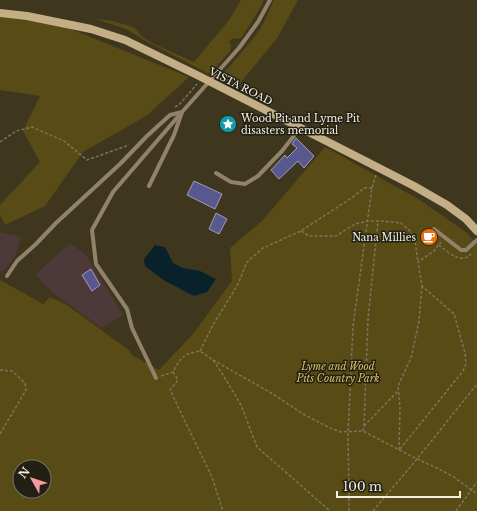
<svg xmlns="http://www.w3.org/2000/svg" width="477" height="511" font-family="'Libre Baskerville',serif">
  <rect width="100%" height="100%" fill="#3e371e"/>
  <g fill="#4e393a">
    <polygon points="0,232 21,237 15,257 3,271 0,271"/>
    <polygon points="70,243 86,255 123,315 102,328 57,296 35,275"/>
  </g>
  <g fill="#594b15" fill-rule="evenodd">
    <polygon points="241,0 264,0 260,8 242,37 239,39 233,38 229,42 231,45 231,50 216,67 214,67 209,73 207,73 146,41 126,29 96,19 113,21 133,27 138,31 140,35 154,44 194,62 230,19"/>
    <polygon points="274,0 298,0 278,37 237,87 236,88 224,81 222,80 225,76 223,74 253,39 262,26"/>
    <polygon points="0,15 46,19 189,77 146,116 83,152 45,206 5,225 0,215 0,205 40,162 23,131 40,96 0,90"/>
    <path d="M325,147L420,200L467,233L477,244V511H0V280L43,304L50,297L67,305L130,351L132,355L159,370L193,334L232,281L230,248L262,221ZM20,467H44V491H20Z"/>
  </g>
  <polygon fill="#09212a" points="155,245 165,247 173,263 183,268 200,271 216,279 207,292 194,296 165,281 145,266 144,259"/>
  <g fill="#59588e" stroke="#9d9ebb">
    <polygon points="296,138 314,156 304,168 298,161 279,179 271,170 285,155 287,158 297,148 292,144"/>
    <polygon points="194,181 222,194 215,209 187,195"/>
    <polygon points="216,213 227,219 219,234 209,229"/>
    <polygon points="91,269 100,285 92,291 82,275"/>
  </g>
  <g fill="none" stroke-linecap="round" stroke-linejoin="round">
    <g stroke="#7b7560" stroke-width="1.5" stroke-dasharray="3 2" stroke-linecap="butt">
      <polyline points="175,107 179,105 197,84"/>
      <polyline points="0,142 16,131 32,127 64,141 87,160 129,145"/>
      <polyline points="301,231 309,236 336,236 355,224 368,221 382,221 401,223 410,231 415,240 418,262"/>
      <path d="M439,245C448,252 461,265 471,254"/>
      <polyline points="200,351 213,325 238,284 247,262 263,248 301,231 353,197 364,188 372,188"/>
      <polyline points="213,360 273,394 303,414 330,428 341,432 363,431 413,457 439,469 454,477 477,494"/>
      <polyline points="0,370 12,371 25,383 26,390 0,434"/>
      <polyline points="173,372 178,380 170,390 212,477 222,508 222,511"/>
      <path d="M161,376L173,372C181,357 183,354 200,351L213,360L223,375L241,405L257,447L330,511"/>
      <polyline points="364,426 368,319 378,221"/>
      <polyline points="363,431 364,426 398,391"/>
      <polyline points="400,449 463,371 466,364 465,353 454,314 422,286 418,262 434,251 441,242"/>
      <polyline points="399,450 400,407 398,386 411,358 419,321 422,286"/>
      <polyline points="349,511 348,433 353,326 372,188 376,175"/>
      <polyline points="373,511 417,459 477,384"/>
      <polyline points="456,511 477,482"/>
    </g>
    <g stroke="#91836b" stroke-width="4">
      <polyline points="216,173 231,182 245,184 258,176 282,151 300,128"/>
      <polyline points="149,186 174,135 182,112 239,48 258,22 270,0"/>
      <polyline points="434,229 461,250 466,250 477,240"/>
      <polyline points="7,276 17,261 36,244 56,223 120,164 147,136 170,115 182,112"/>
      <polyline points="156,378 132,328 127,309 96,264 92,230 113,192 182,112"/>
    </g>
    <polyline stroke="#c3ae86" stroke-width="8" points="0,13 27,16 91,29 125,40 197,75 379,168 414,186 447,205 466,219 477,231"/>
  </g>
  <defs>
    <symbol id="sight-disc" viewBox="-11 -11 22 22"><circle r="9.5" fill="#0f9aa8" stroke="#221f14"/><path d="M0-6L1.8-2.2L6-1.7L2.9 1.2L3.7 5.4L0 3.3L-3.7 5.4L-2.9 1.2L-6-1.7L-1.8-2.2Z" fill="#fff"/></symbol>
    <symbol id="cafe-disc" viewBox="-11 -11 22 22"><circle r="9.5" fill="#e8710a" stroke="#221f14"/><path d="M-5.5-4.5H6V0H3Q3 3.5 0 3.5H-2.5Q-5.5 3.5-5.5 0ZM3-3.2v2h1.7v-2ZM-6 4.5H4V6H-6Z" fill="#fff"/></symbol>
  </defs>
  <g fill-rule="evenodd">
    <use href="#sight-disc" x="218" y="114" width="20" height="20"/>
    <use href="#cafe-disc" x="419" y="227" width="20" height="20"/>
  </g>
  <g text-anchor="middle" stroke-width="3" stroke-linejoin="round" paint-order="stroke">
    <g font-size="10" fill="#f4f0e1" stroke="#221f14">
      <text transform="translate(241 86) rotate(27)" y="4">VISTA ROAD</text>
    </g>
    <g font-size="10" fill="#f4f0e1" stroke="#221f14" text-anchor="start">
      <text x="241" y="122">Wood Pit and Lyme Pit<tspan x="241" dy="12">disasters memorial</tspan></text>
      <text x="416" y="241" text-anchor="end">Nana Millies</text>
    </g>
    <g font-size="10" font-style="italic" fill="#d9c063" stroke="#221f14">
      <text x="338" y="370">Lyme and Wood<tspan x="338" dy="12">Pits Country Park</tspan></text>
    </g>
  </g>
  <g transform="translate(32 479) rotate(309)"><circle r="19" fill="#221f14" stroke="#767366"/>
  <path d="M0-3L7 15L0 10L-7 15Z" fill="#f49aa0"/>
  <text y="-6" font-size="11" font-weight="bold" text-anchor="middle" fill="#f4f0e1">N</text>
  </g>
  <path d="M337 491v6h123v-6" fill="none" stroke="#f4f0e1" stroke-width="2"/>
  <text x="343" y="491" font-size="12" fill="#f4f0e1" stroke="#221f14" stroke-width="3" paint-order="stroke">100 m</text>
</svg>
